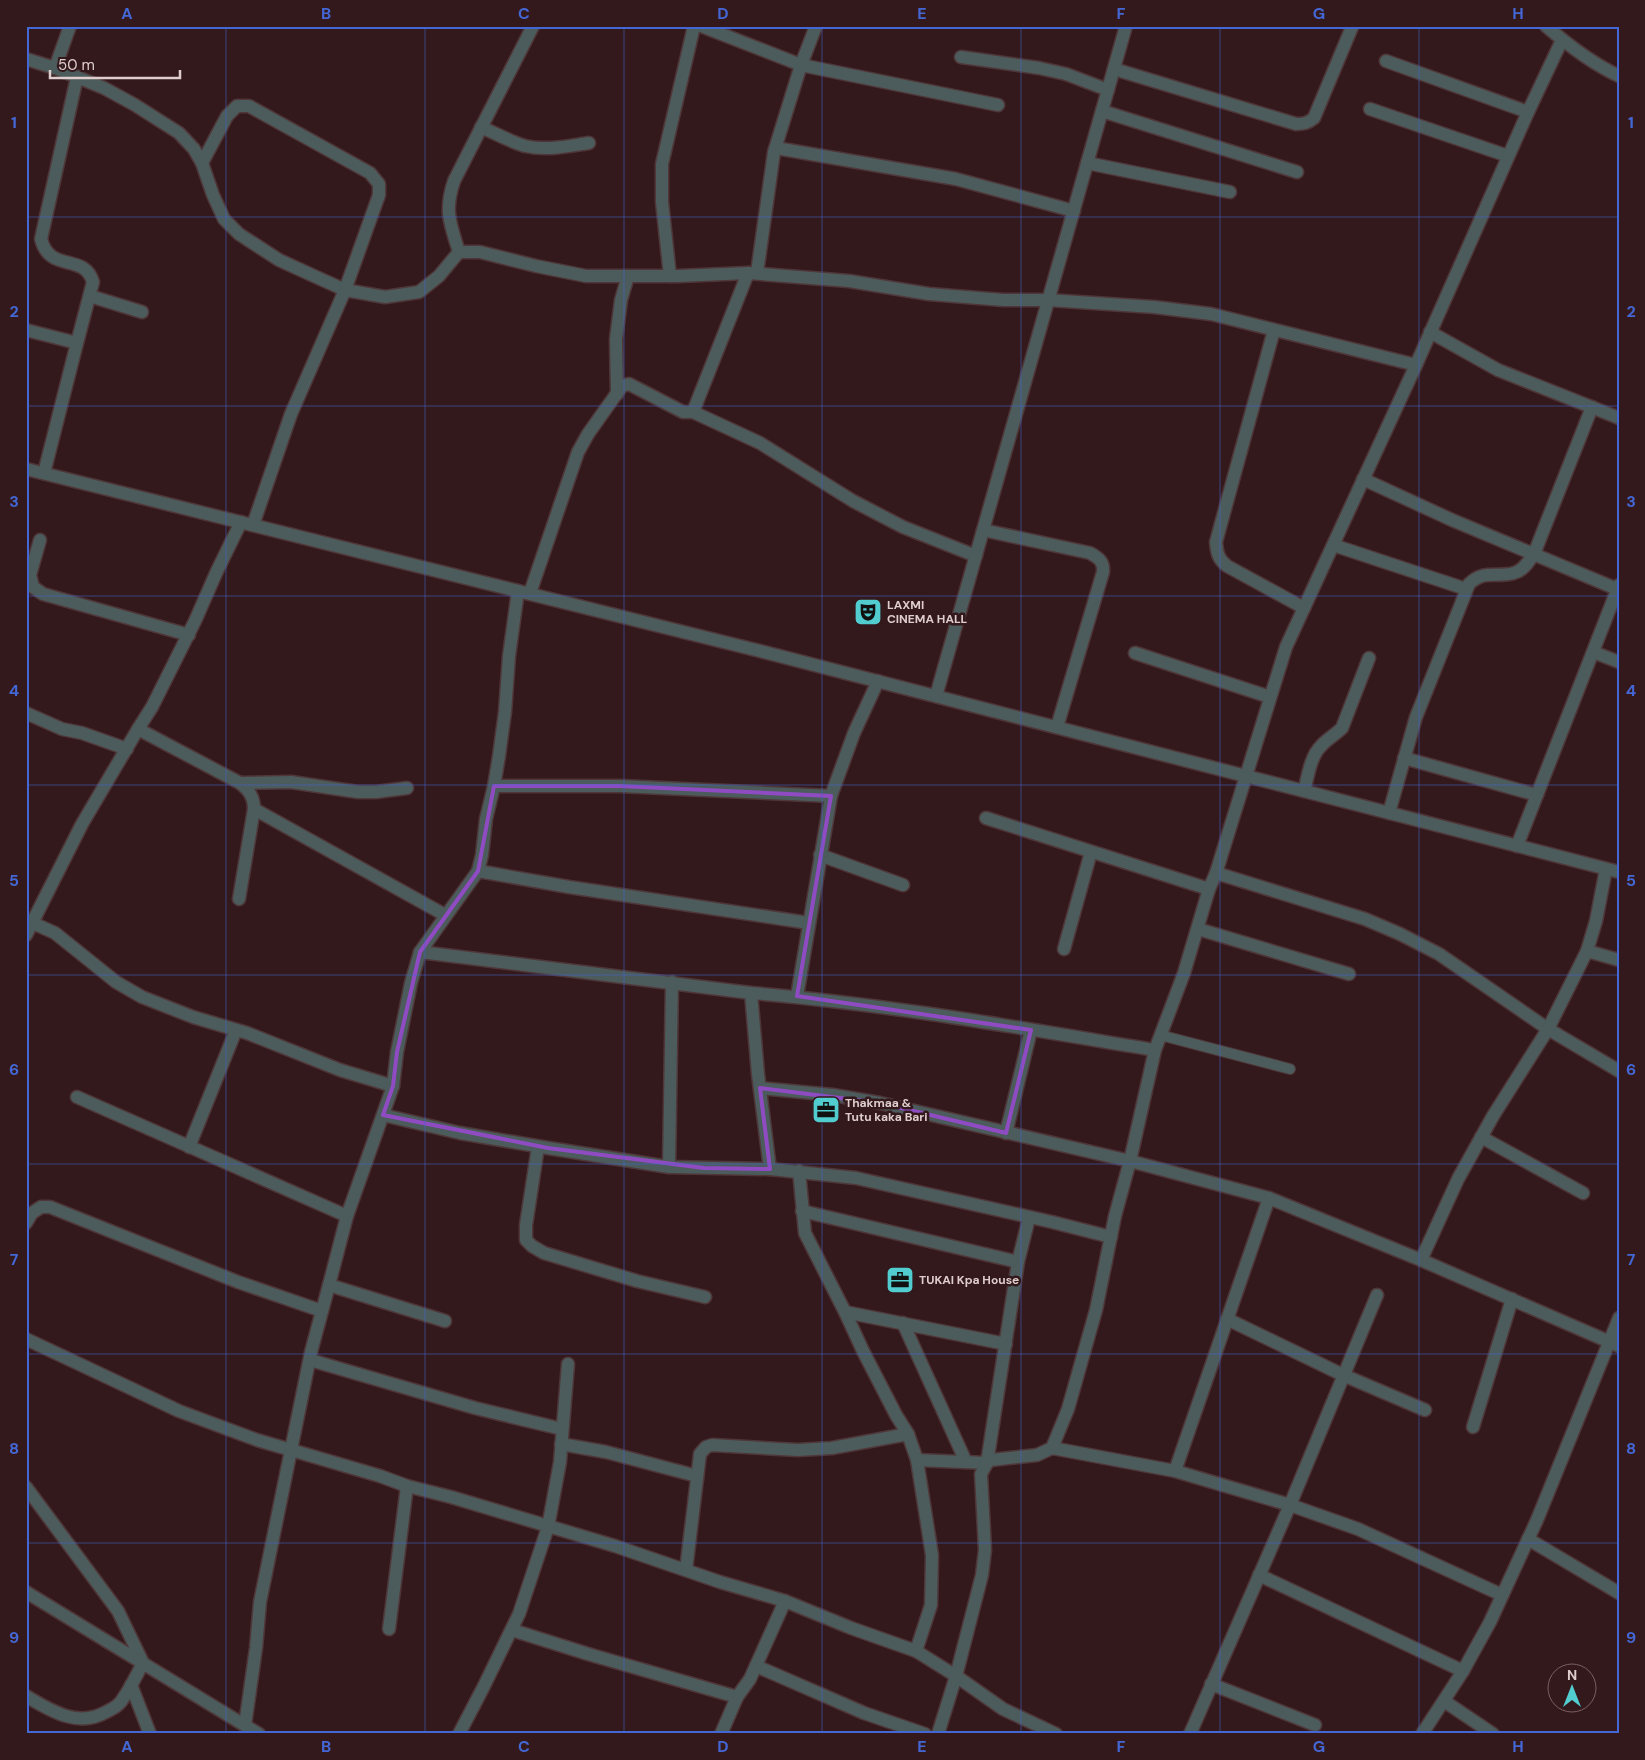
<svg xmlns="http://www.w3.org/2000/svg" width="1645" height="1760" font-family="'DM Sans',sans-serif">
  <rect width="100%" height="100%" fill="#33191c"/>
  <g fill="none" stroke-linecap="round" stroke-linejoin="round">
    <defs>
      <polyline id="service" points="1160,1035 1290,1069"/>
      <g id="minor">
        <polyline points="701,26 801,65 998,105"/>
        <path d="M1546,26C1568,45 1593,64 1619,76"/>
        <polyline points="961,57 1039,68 1066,74 1108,90"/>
        <polyline points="26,59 55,68 104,88 135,105 179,133 194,149 202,163 213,195 224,219 239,234 279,260 314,276 345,290 385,297 419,292 439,276 459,252 480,252 536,266 586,276 678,276 748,273 849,281 929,294 1003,300 1048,300 1154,307 1211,314 1416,365"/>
        <polyline points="1386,61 1528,112"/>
        <polyline points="55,68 70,26"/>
        <path d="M1114,69L1296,124C1304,124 1308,123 1314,118L1352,27"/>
        <polyline points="1370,109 1508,156"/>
        <polyline points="1102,111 1297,172"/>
        <path d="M481,127C495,133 511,142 525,146C547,151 568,146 589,143"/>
        <polyline points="776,148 956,179 1074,211"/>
        <polyline points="202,163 227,116 237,106 249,106 370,173 379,184 379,195 345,290 291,414 253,525"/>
        <polyline points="1087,163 1230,192"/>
        <path d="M459,252C450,223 444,211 454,181L533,26"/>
        <polyline points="757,273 774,152 801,65 816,26"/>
        <polyline points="670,276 662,202 662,164 694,26"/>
        <polyline points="90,296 142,312"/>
        <path d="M26,330L77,343L93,282C84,252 50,274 41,239L77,77"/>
        <path d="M1274,330L1216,542C1217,553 1218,559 1227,566L1304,608"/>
        <polyline points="1430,332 1498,370 1619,418"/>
        <polyline points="617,394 616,339 621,300 628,276"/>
        <polyline points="693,412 760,443 853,501 903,527 976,556"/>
        <polyline points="44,473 77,343"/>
        <polyline points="1363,479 1452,520 1617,589"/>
        <path d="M983,530L1090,553C1099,558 1104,562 1103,572L1057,727"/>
        <polyline points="40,540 30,575 33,587 43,594 189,635"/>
        <polyline points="1333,545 1466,589"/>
        <polyline points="530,593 578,452 588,434 622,386 629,384 683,412 693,412 748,273"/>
        <polyline points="1593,652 1619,662"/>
        <polyline points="1135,653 1270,697"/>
        <polyline points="26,713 62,729 82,733 127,749"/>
        <path d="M138,729L240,783C249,790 254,797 254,809L239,899"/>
        <polyline points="1404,758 1537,795"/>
        <polyline points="240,783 291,782 358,792 376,792 407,788"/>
        <polyline points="494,786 620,786 831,796"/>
        <path d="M1304,791C1308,777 1310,757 1321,746C1327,739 1335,735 1342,728L1369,658"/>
        <polyline points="254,809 445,915"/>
        <path d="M1389,813L1416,717L1469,584C1484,569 1496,578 1514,573C1523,571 1529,561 1534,554L1592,407"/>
        <polyline points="986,818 1209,889"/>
        <polyline points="1517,846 1619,585"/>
        <polyline points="820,855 903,885"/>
        <polyline points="478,871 569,887 809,923"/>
        <polyline points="1216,873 1365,919 1400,934 1439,954 1548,1029 1619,1071"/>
        <polyline points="26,920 55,933 116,982 142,997 193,1017 247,1033 340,1070 393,1086"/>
        <polyline points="1198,929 1349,974"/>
        <polyline points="26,935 82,824 138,729 152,707 195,621 217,571 241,522"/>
        <polyline points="1064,949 1091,852"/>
        <polyline points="1587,951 1619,960"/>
        <path d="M420,952L751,993C887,1004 1021,1028 1155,1050"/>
        <polyline points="751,993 758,1074 770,1169"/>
        <polyline points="797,996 831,796 854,733 878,681"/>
        <polyline points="760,1088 833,1095 880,1103 1130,1161 1269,1198 1421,1260 1619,1346"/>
        <polyline points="77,1097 347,1216"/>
        <polyline points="383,1115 460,1133 548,1148 669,1167 770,1169 856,1178 1052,1222 1111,1237"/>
        <polyline points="1006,1133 1031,1030"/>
        <polyline points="1481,1137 1583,1193"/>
        <polyline points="189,1147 236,1030"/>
        <polyline points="538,1147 526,1225 526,1240 532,1246 544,1253 637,1281 705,1297"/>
        <polyline points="669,1167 672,982"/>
        <polyline points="799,1171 805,1233 845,1312 863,1351 896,1415 908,1434 917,1460 932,1555 931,1605 916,1651"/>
        <polyline points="802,1211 1018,1262"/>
        <polyline points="26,1223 32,1213 41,1207 50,1207 238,1282 322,1311"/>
        <polyline points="1421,1260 1458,1179 1493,1116 1548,1029 1587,951 1596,921 1606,869"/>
        <polyline points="329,1285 445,1321"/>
        <polyline points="845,1312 1006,1344"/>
        <polyline points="1227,1319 1343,1375 1425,1410"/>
        <polyline points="903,1323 966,1462"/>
        <polyline points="26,1339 179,1411 257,1440 380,1476 407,1486 451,1497 615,1546 720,1582 785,1601 851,1628 916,1651 956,1676 1003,1709 1056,1734"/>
        <polyline points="310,1360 475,1408 562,1429"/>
        <polyline points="1473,1427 1512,1299"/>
        <polyline points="561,1444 606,1452 697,1476"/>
        <polyline points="1052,1448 1175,1471 1290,1505 1358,1529 1502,1595"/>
        <polyline points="917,1460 987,1463 1018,1262 1029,1218"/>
        <polyline points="1175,1471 1269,1198"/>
        <path d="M26,1487L118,1611L143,1663C137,1674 131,1687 124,1697C120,1705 114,1708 106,1712C78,1728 51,1711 26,1696"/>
        <polyline points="1528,1539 1619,1593"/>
        <polyline points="686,1570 700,1454 706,1447 712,1445 798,1450 832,1448 908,1434"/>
        <polyline points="1259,1575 1463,1671"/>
        <polyline points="389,1629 407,1486"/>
        <polyline points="512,1630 588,1654 737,1697"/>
        <polyline points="756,1666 864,1713 925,1734"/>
        <polyline points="1211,1684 1315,1725"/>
        <polyline points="131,1685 150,1734"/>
        <polyline points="1444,1701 1493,1734"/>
        <polyline points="245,1725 256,1648 260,1602 311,1352 329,1285 347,1216 393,1086 397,1052 411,983 420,952 478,871 482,855 486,819 494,786 499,756 505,712 509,656 518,591"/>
        <polyline points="459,1734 484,1686 519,1614 548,1527 560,1462 568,1364"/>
        <polyline points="721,1734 737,1697 750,1679 785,1601"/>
        <polyline points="938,1734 956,1676 982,1575 985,1550 981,1474 987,1463 991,1460 1037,1455 1052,1448 1068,1409 1096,1310 1115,1216 1130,1161 1155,1050 1184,973 1209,889 1216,873 1286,647 1416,365 1528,112 1562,40"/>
        <polyline points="1190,1734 1290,1505 1377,1295"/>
        <polyline points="1422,1734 1463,1671 1490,1622 1537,1520 1619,1318"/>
      </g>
      <g id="tertiary">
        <polyline points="26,469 756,650 1619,872"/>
        <polyline points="936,696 1126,26"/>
        <polyline points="26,1592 259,1734"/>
      </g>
    </defs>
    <use href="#service" stroke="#4f3638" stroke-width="12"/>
    <use href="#minor" stroke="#4f3638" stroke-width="15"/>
    <use href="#tertiary" stroke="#4f3638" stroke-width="15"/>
    <use href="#service" stroke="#4c5b5b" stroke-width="10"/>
    <use href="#minor" stroke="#4c5b5b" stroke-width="12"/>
    <use href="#tertiary" stroke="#4c5b5b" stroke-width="12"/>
  </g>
  <path fill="none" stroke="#8f4cc2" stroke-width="4" stroke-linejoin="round" d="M494,786H620L831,796L797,996L1031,1030L1006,1133L880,1103L760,1088L770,1169L704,1168L548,1148L383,1115L393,1086L397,1052L420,952L478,871Z"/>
  <path fill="none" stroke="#4467d6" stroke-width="1" stroke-opacity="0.55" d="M226,26V1734M425,26V1734M624,26V1734M822,26V1734M1021,26V1734M1220,26V1734M1419,26V1734M26,217H1619M26,406H1619M26,596H1619M26,785H1619M26,975H1619M26,1164H1619M26,1354H1619M26,1543H1619"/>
  <defs>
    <symbol id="theatre-square" viewBox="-11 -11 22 22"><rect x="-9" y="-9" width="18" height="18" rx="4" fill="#52cdcf" stroke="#33191c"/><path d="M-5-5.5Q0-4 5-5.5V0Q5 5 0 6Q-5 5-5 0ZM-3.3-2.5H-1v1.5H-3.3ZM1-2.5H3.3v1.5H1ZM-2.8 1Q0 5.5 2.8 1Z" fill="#111"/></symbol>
    <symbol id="office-square" viewBox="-11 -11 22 22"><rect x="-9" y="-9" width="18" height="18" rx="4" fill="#52cdcf" stroke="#33191c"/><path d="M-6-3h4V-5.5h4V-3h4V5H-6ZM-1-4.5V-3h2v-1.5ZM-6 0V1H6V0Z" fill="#111"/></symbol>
  </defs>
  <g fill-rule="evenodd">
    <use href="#theatre-square" x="852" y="596" width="32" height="32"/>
    <use href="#office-square" x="810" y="1094" width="32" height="32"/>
    <use href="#office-square" x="884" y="1264" width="32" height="32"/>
  </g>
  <g text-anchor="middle" stroke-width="5" stroke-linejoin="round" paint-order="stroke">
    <g font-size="12" font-weight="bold" fill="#dfcdce" stroke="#33191c" text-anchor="start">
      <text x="887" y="609">LAXMI<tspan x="887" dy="14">CINEMA HALL</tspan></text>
      <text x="845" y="1107">Thakmaa &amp;<tspan x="845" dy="14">Tutu kaka Bari</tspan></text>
      <text x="919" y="1284">TUKAI Kpa House</text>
    </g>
  </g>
  <rect width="1645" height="1760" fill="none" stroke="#33191c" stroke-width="55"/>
  <g transform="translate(1572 1688)"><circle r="24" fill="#33191c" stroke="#786163"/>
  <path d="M0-4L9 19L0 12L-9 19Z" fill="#52cdcf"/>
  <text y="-8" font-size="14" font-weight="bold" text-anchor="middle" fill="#dfcdce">N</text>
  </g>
  <path d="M50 70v8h130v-8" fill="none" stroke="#dfcdce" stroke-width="2.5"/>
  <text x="58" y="70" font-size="15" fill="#dfcdce" stroke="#33191c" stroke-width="4" paint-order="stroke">50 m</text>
  <rect x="28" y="28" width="1590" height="1704" fill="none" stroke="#4467d6" stroke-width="2"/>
  <g font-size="16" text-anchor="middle" font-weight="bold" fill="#4467d6">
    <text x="127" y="19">A</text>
    <text x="326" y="19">B</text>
    <text x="524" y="19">C</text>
    <text x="723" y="19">D</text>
    <text x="922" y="19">E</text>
    <text x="1121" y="19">F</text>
    <text x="1319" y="19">G</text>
    <text x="1518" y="19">H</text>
    <text x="14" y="128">1</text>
    <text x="1631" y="128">1</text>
    <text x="14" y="317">2</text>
    <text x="1631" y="317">2</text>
    <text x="14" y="507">3</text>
    <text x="1631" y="507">3</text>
    <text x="14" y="696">4</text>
    <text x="1631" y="696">4</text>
    <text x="14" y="886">5</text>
    <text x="1631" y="886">5</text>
    <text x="14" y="1075">6</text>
    <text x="1631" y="1075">6</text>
    <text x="14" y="1265">7</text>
    <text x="1631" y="1265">7</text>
    <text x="14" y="1454">8</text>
    <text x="1631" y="1454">8</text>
    <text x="14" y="1643">9</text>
    <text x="1631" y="1643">9</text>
    <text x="127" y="1752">A</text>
    <text x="326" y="1752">B</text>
    <text x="524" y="1752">C</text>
    <text x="723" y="1752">D</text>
    <text x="922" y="1752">E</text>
    <text x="1121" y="1752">F</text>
    <text x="1319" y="1752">G</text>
    <text x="1518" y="1752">H</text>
  </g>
</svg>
